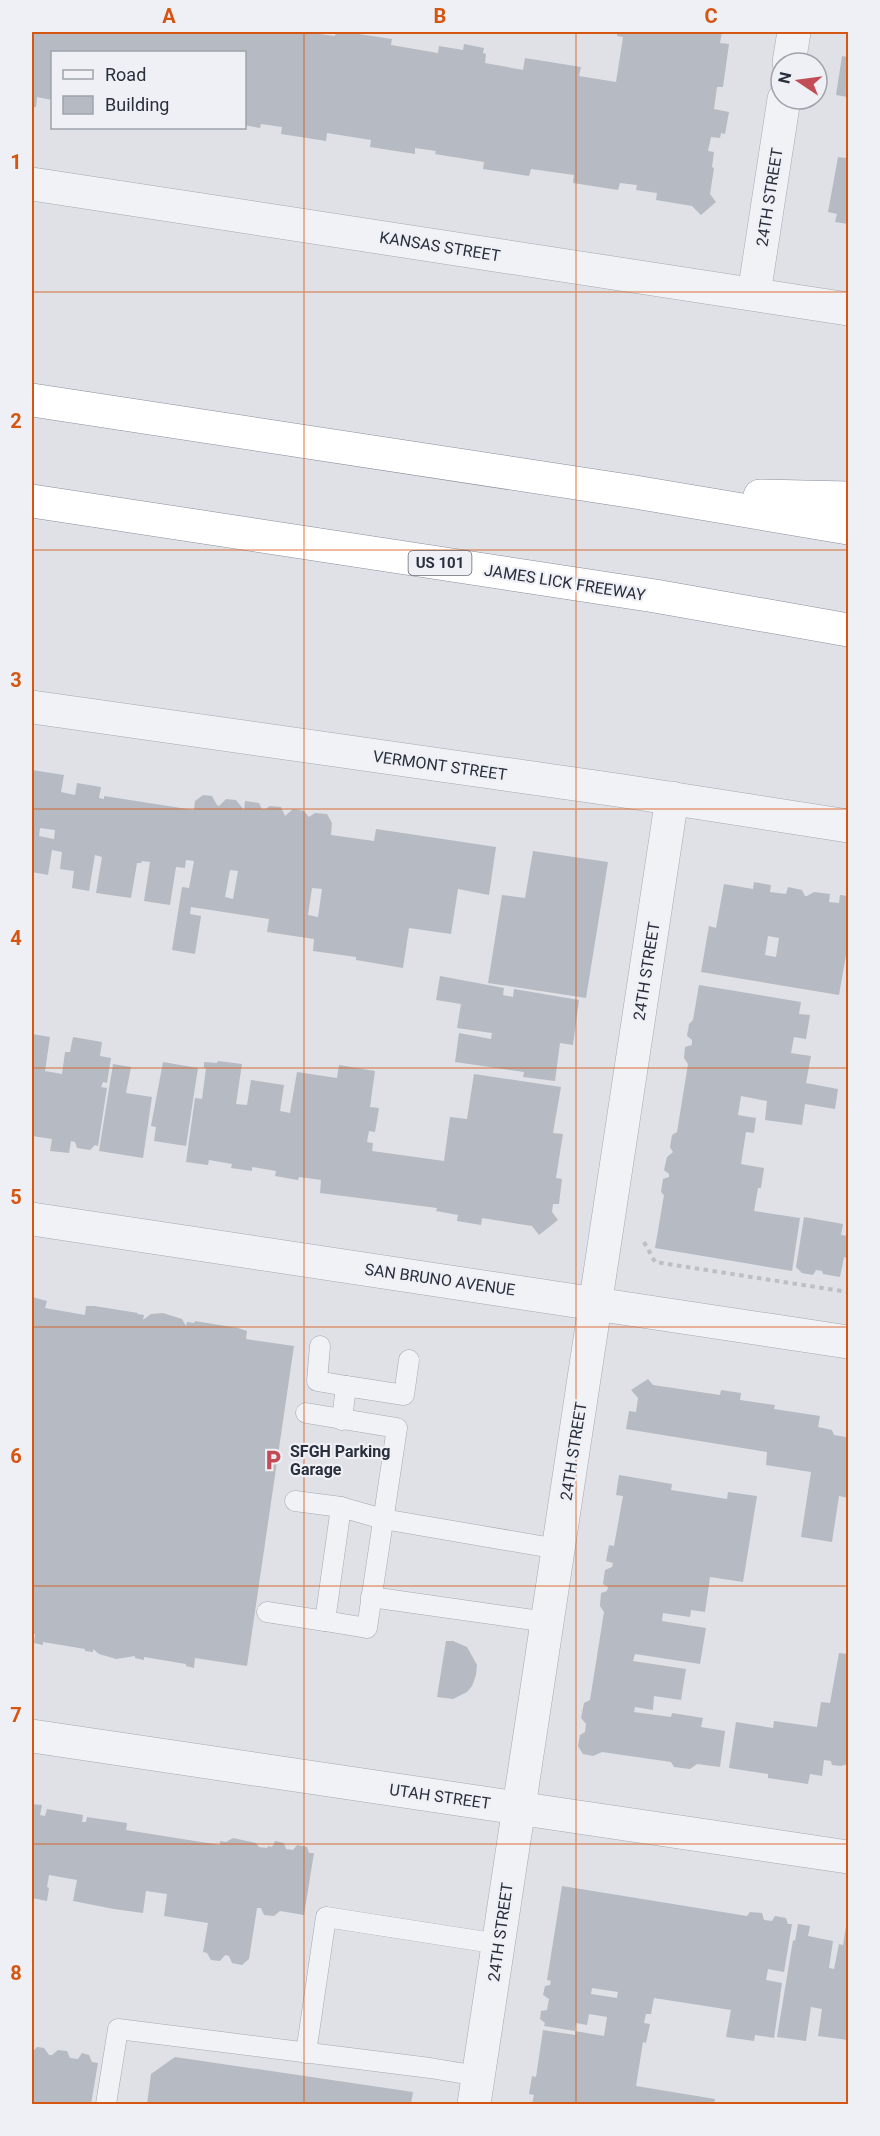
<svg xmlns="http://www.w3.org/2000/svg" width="880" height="2136" font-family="Roboto,sans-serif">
  <rect width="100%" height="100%" fill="#dfe1e7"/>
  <g fill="#b6bac3" fill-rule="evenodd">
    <polygon points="32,32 304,32 335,36 336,32 345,32 392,39 391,45 438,53 439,46 463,50 464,44 484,48 483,53 486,54 485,63 523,70 525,58 581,67 579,76 616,82 623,37 617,36 618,32 722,32 720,43 729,44 723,87 717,87 714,109 729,112 725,134 721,133 720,138 711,137 708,151 714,152 712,167 714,168 710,194 716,202 701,215 692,206 656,200 657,193 636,190 637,185 620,183 618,190 573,183 574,175 531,169 529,176 483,169 484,162 435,154 436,151 415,148 415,154 370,147 371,140 327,133 326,141 281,134 282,127 261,124 260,128 244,125 244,52 52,52 52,100 37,97 36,107 32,107"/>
    <polygon points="842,56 848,57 848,97 836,95"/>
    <polygon points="847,149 848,149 848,224 835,222 837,214 828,212 838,157 846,158"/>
    <path d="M32,770L64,775L61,792L75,795L77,783L101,787L99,798L104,799V796L194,810L195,801L203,795L212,796L217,805L219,806L226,799L236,800L244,810L245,801L259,803L262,809H265L270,806L281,807L285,816L293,809L304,811L309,817L315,813L327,814L332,823L331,835L374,841L376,829L496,847L489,895L458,889L451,934L409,928L403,968L356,960V957L313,951L314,939L267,932L269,919L191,907L190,914L201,916L195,954L172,950L182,887L189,888L194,861L186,860L185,868L176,867L170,905L144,901L150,862L142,861L141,863H137L131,898L96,893L102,857L95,855L89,891L72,888L74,871L60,869L62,852L52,850L48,875L32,872ZM40,828L55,830L54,839L39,836ZM230,870L238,871L233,899L225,897ZM312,888L322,889L318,917L308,915Z"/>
    <polygon points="533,851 608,862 586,998 488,983 502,895 525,898"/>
    <path d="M754,882L771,885L770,892L786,894L788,887L802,890L805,896H807L814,892L830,894L829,902L839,903L840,895L848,896V949H847L839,995L701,972L709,926L716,928L724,884L753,889ZM768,936L779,938L776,957L765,955Z"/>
    <polygon points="440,976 504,988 503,995 513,997 514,989 579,1000 573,1045 560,1043 555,1081 523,1077 524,1072 455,1062 459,1033 491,1039 492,1033 457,1028 461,1004 436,1000"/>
    <polygon points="699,985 801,1002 799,1014 810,1015 806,1039 794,1037 791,1053 811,1056 806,1083 838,1089 835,1109 805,1104 802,1125 765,1120 767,1101 741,1096 738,1115 756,1118 754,1133 746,1132 741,1164 764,1168 761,1188 758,1188 754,1211 800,1218 792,1271 655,1248 664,1195 661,1192 663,1179 669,1177 669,1174 664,1170 667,1157 673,1152 670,1147 672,1135 677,1132 688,1064 684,1058 685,1047 692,1045 692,1040 687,1036 689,1024 693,1020"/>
    <polygon points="32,1034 50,1037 45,1071 62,1074 65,1052 70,1052 73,1037 102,1042 100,1056 111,1058 107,1083 103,1082 101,1087 107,1088 98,1146 95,1145 90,1150 77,1148 75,1142 71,1141 69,1153 50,1151 52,1139 32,1136"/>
    <polygon points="218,1061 242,1064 236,1104 247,1105 251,1080 284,1085 280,1111 290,1113 297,1072 337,1078 339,1065 375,1071 370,1107 379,1108 375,1132 369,1131 367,1142 373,1143 372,1151 444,1161 450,1117 467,1119 474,1074 561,1087 553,1133 563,1134 556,1178 562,1179 559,1204 553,1204 552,1212 558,1220 539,1235 532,1226 482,1218 481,1225 457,1221 458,1215 436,1211 437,1208 320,1193 321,1180 299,1177 298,1180 275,1176 276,1171 252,1167 252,1171 231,1168 232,1164 209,1160 208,1165 186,1162 195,1098 202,1099 206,1068 204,1068 204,1062 217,1063"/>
    <polygon points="163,1062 198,1068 186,1146 154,1141 156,1127 151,1126"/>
    <polygon points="113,1064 131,1067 126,1093 152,1097 143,1158 99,1151"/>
    <polygon points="804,1217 843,1224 841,1235 848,1236 848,1258 844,1257 840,1277 823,1274 822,1271 816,1270 813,1275 802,1273 796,1267"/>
    <polygon points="32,1297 47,1301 45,1308 85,1315 86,1306 94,1306 138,1313 137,1314 144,1315 143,1320 151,1314 163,1313 182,1319 186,1326 187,1322 194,1323 195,1321 238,1328 247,1331 246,1339 294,1346 247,1666 195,1658 194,1668 186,1666 186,1664 144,1657 144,1660 135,1658 135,1656 116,1659 99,1654 93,1649 93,1652 85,1651 85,1649 43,1642 43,1645 34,1643 35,1634 32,1634"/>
    <polygon points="648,1379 653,1385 720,1395 721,1390 741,1393 740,1400 775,1405 774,1409 820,1416 818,1427 832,1430 834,1435 846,1437 848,1432 848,1498 839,1496 832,1542 801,1537 811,1472 766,1465 767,1452 626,1429 629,1411 636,1412 638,1398 631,1390"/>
    <polygon points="619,1475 672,1484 671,1490 727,1499 728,1492 757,1496 743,1582 710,1577 705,1612 691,1610 690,1617 663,1613 662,1621 706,1628 700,1664 635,1654 633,1661 686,1669 681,1700 654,1696 653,1710 635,1707 634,1712 671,1717 672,1713 703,1718 701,1727 725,1731 720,1767 697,1764 690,1769 674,1767 671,1762 602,1752 593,1756 583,1754 578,1746 580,1735 585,1732 586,1724 581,1718 584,1703 590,1700 604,1612 600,1606 601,1593 607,1591 608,1587 603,1584 605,1570 612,1567 613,1563 606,1561 609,1545 614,1546 623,1496 616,1495"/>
    <polygon points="446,1641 453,1641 467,1647 477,1665 476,1675 472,1686 467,1692 453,1699 437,1697"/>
    <polygon points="839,1653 848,1654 848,1764 841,1766 832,1765 831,1761 824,1760 822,1776 810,1774 808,1784 768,1778 768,1774 729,1768 736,1722 773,1728 774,1721 817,1727 821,1702 830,1703"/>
    <polygon points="32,1804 42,1805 40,1815 45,1816 47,1809 83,1815 82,1822 86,1822 87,1817 127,1823 126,1830 220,1845 220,1841 226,1842 233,1838 256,1843 259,1847 267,1848 268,1846 272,1847 275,1841 284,1843 286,1849 293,1850 297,1845 307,1847 309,1853 314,1853 304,1915 280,1911 274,1916 264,1915 261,1908 257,1908 249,1959 242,1965 232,1963 229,1956 225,1955 220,1961 211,1960 207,1953 203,1952 208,1923 164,1916 167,1894 146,1891 143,1913 114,1909 73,1901 77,1880 49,1875 47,1887 49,1888 47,1901 32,1898"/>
    <path d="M562,1886L747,1916L750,1912L762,1913L764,1920L772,1921L775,1916L786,1918L788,1924H792L784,1972L768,1969L766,1980L782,1983L774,2038L755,2035L754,2041L726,2037L731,2010L654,1998L651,2014H646L644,2023L650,2024L646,2043L643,2042L636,2086L715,2099L714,2104H532L534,2095L529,2094L532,2076L536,2077L543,2030L575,2035V2031L604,2036L607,2017L589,2014L587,2025L576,2023L575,2031L544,2026L545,2023L540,2019L541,2011L547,2010L549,1999L543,1995L545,1986L550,1985L551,1981L547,1980ZM592,1988L618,1992L617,1998L591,1994Z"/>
    <polygon points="798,1924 810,1926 808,1936 833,1941 829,1968 834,1969 839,1944 843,1945 846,1926 848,1926 848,2040 818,2036 822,2009 811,2007 806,2041 777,2037 793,1940 795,1941"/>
    <polygon points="37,2047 44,2048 49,2055 52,2055 58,2050 67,2051 70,2058 78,2059 82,2053 89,2055 92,2062 98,2063 91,2104 32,2104 32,2052"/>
    <polygon points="175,2057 413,2092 411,2104 147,2104 151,2074"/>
  </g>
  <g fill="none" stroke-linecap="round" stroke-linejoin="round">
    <defs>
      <g id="lane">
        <polyline points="320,1346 317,1381 346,1386"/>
        <polyline points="306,1413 397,1428 367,1628 325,1621"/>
        <polyline points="342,1420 346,1386 404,1395 409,1360"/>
        <polyline points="295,1501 341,1507 383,1519 558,1549"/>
        <polyline points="371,1597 547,1622"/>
        <polyline points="267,1612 325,1621 341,1507"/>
        <polyline points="306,2053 326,1917 499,1944"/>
        <polyline points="106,2104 118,2029 430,2068 478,2076"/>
      </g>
      <g id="street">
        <polyline points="789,63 794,32"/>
        <polyline points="32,184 848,309"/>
        <polyline points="754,294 784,99"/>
        <polyline points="32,707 617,790 848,826"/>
        <polyline points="32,1219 848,1342"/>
        <polyline points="32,1736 848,1857"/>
        <polyline points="474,2104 672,798"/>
      </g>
      <g id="highway">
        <polyline points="32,400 635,492 848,528"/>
        <polyline points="760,496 848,498"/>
        <polyline points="32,501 655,596 848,630"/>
      </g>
    </defs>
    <use href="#lane" stroke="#a5a8b0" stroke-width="21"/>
    <use href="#street" stroke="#a5a8b0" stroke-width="34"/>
    <use href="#highway" stroke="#878e9c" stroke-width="34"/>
    <polyline stroke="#bdbfc5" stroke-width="4" stroke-dasharray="4.5 4.5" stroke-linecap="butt" points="644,1242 655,1262 848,1292"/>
    <use href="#lane" stroke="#f1f2f5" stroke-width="20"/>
    <use href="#street" stroke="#f1f2f5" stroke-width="33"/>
    <use href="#highway" stroke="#fff" stroke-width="33"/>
  </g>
  <path fill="none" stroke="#d55511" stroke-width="1.5" stroke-opacity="0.55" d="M304,32V2104M576,32V2104M32,292H848M32,550H848M32,809H848M32,1068H848M32,1327H848M32,1586H848M32,1844H848"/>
  <defs>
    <symbol id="parking-bare" viewBox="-9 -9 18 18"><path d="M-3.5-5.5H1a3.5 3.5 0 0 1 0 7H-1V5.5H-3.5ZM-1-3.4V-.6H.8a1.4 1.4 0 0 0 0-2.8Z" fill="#c24d57" stroke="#eef0f5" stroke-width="2.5" paint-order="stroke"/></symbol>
  </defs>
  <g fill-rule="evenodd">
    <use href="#parking-bare" x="258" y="1445" width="30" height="30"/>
  </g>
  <g text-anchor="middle" stroke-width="4.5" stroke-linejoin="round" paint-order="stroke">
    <rect fill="#eef0f5" stroke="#646974" stroke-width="1.5" x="408.5" y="551" width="63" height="24" rx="4.5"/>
    <g font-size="15" font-weight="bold" fill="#292f3c">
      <text x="440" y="568">US 101</text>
    </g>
    <g font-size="16" fill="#292f3c" stroke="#eef0f5">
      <text transform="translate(769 197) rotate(-81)" y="6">24TH STREET</text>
      <text transform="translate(440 246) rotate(9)" y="6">KANSAS STREET</text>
      <text transform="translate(565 582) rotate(9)" y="6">JAMES LICK FREEWAY</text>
      <text transform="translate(440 765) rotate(8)" y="6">VERMONT STREET</text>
      <text transform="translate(646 971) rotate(-81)" y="6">24TH STREET</text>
      <text transform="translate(440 1279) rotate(8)" y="6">SAN BRUNO AVENUE</text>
      <text transform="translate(573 1451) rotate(-81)" y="6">24TH STREET</text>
      <text transform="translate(440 1796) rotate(8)" y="6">UTAH STREET</text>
      <text transform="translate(500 1932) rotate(-82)" y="6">24TH STREET</text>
    </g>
    <g font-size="16" font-weight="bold" fill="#292f3c" stroke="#eef0f5" text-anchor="start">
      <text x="290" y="1457">SFGH Parking<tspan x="290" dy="18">Garage</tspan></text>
    </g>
  </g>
  <rect width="880" height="2136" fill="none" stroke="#eef0f5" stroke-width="66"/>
  <rect x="51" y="51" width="195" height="78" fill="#eef0f5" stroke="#9fa3ab" stroke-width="1.5"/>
  <rect x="63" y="70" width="30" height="9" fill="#f1f2f5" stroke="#9fa3ab" stroke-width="1.5"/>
  <text x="105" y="81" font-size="18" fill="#292f3c">Road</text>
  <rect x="63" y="96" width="30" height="18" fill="#b6bac3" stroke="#9fa3ab" stroke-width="1.5"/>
  <text x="105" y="111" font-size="18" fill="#292f3c">Building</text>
  <g transform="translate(799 81) rotate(283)"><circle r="28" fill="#eef0f5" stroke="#9fa3ab" stroke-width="1.5"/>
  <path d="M0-4.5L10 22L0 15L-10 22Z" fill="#c24d57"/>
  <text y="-9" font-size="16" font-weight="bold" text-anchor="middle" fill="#292f3c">N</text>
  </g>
  <rect x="33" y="33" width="814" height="2070" fill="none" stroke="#d55511" stroke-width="2"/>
  <g font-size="20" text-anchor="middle" font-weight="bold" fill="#d55511">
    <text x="169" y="23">A</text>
    <text x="440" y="23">B</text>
    <text x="711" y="23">C</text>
    <text x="16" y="169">1</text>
    <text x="16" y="428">2</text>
    <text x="16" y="687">3</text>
    <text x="16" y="945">4</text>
    <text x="16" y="1204">5</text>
    <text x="16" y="1463">6</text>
    <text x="16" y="1722">7</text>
    <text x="16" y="1980">8</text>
  </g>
</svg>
